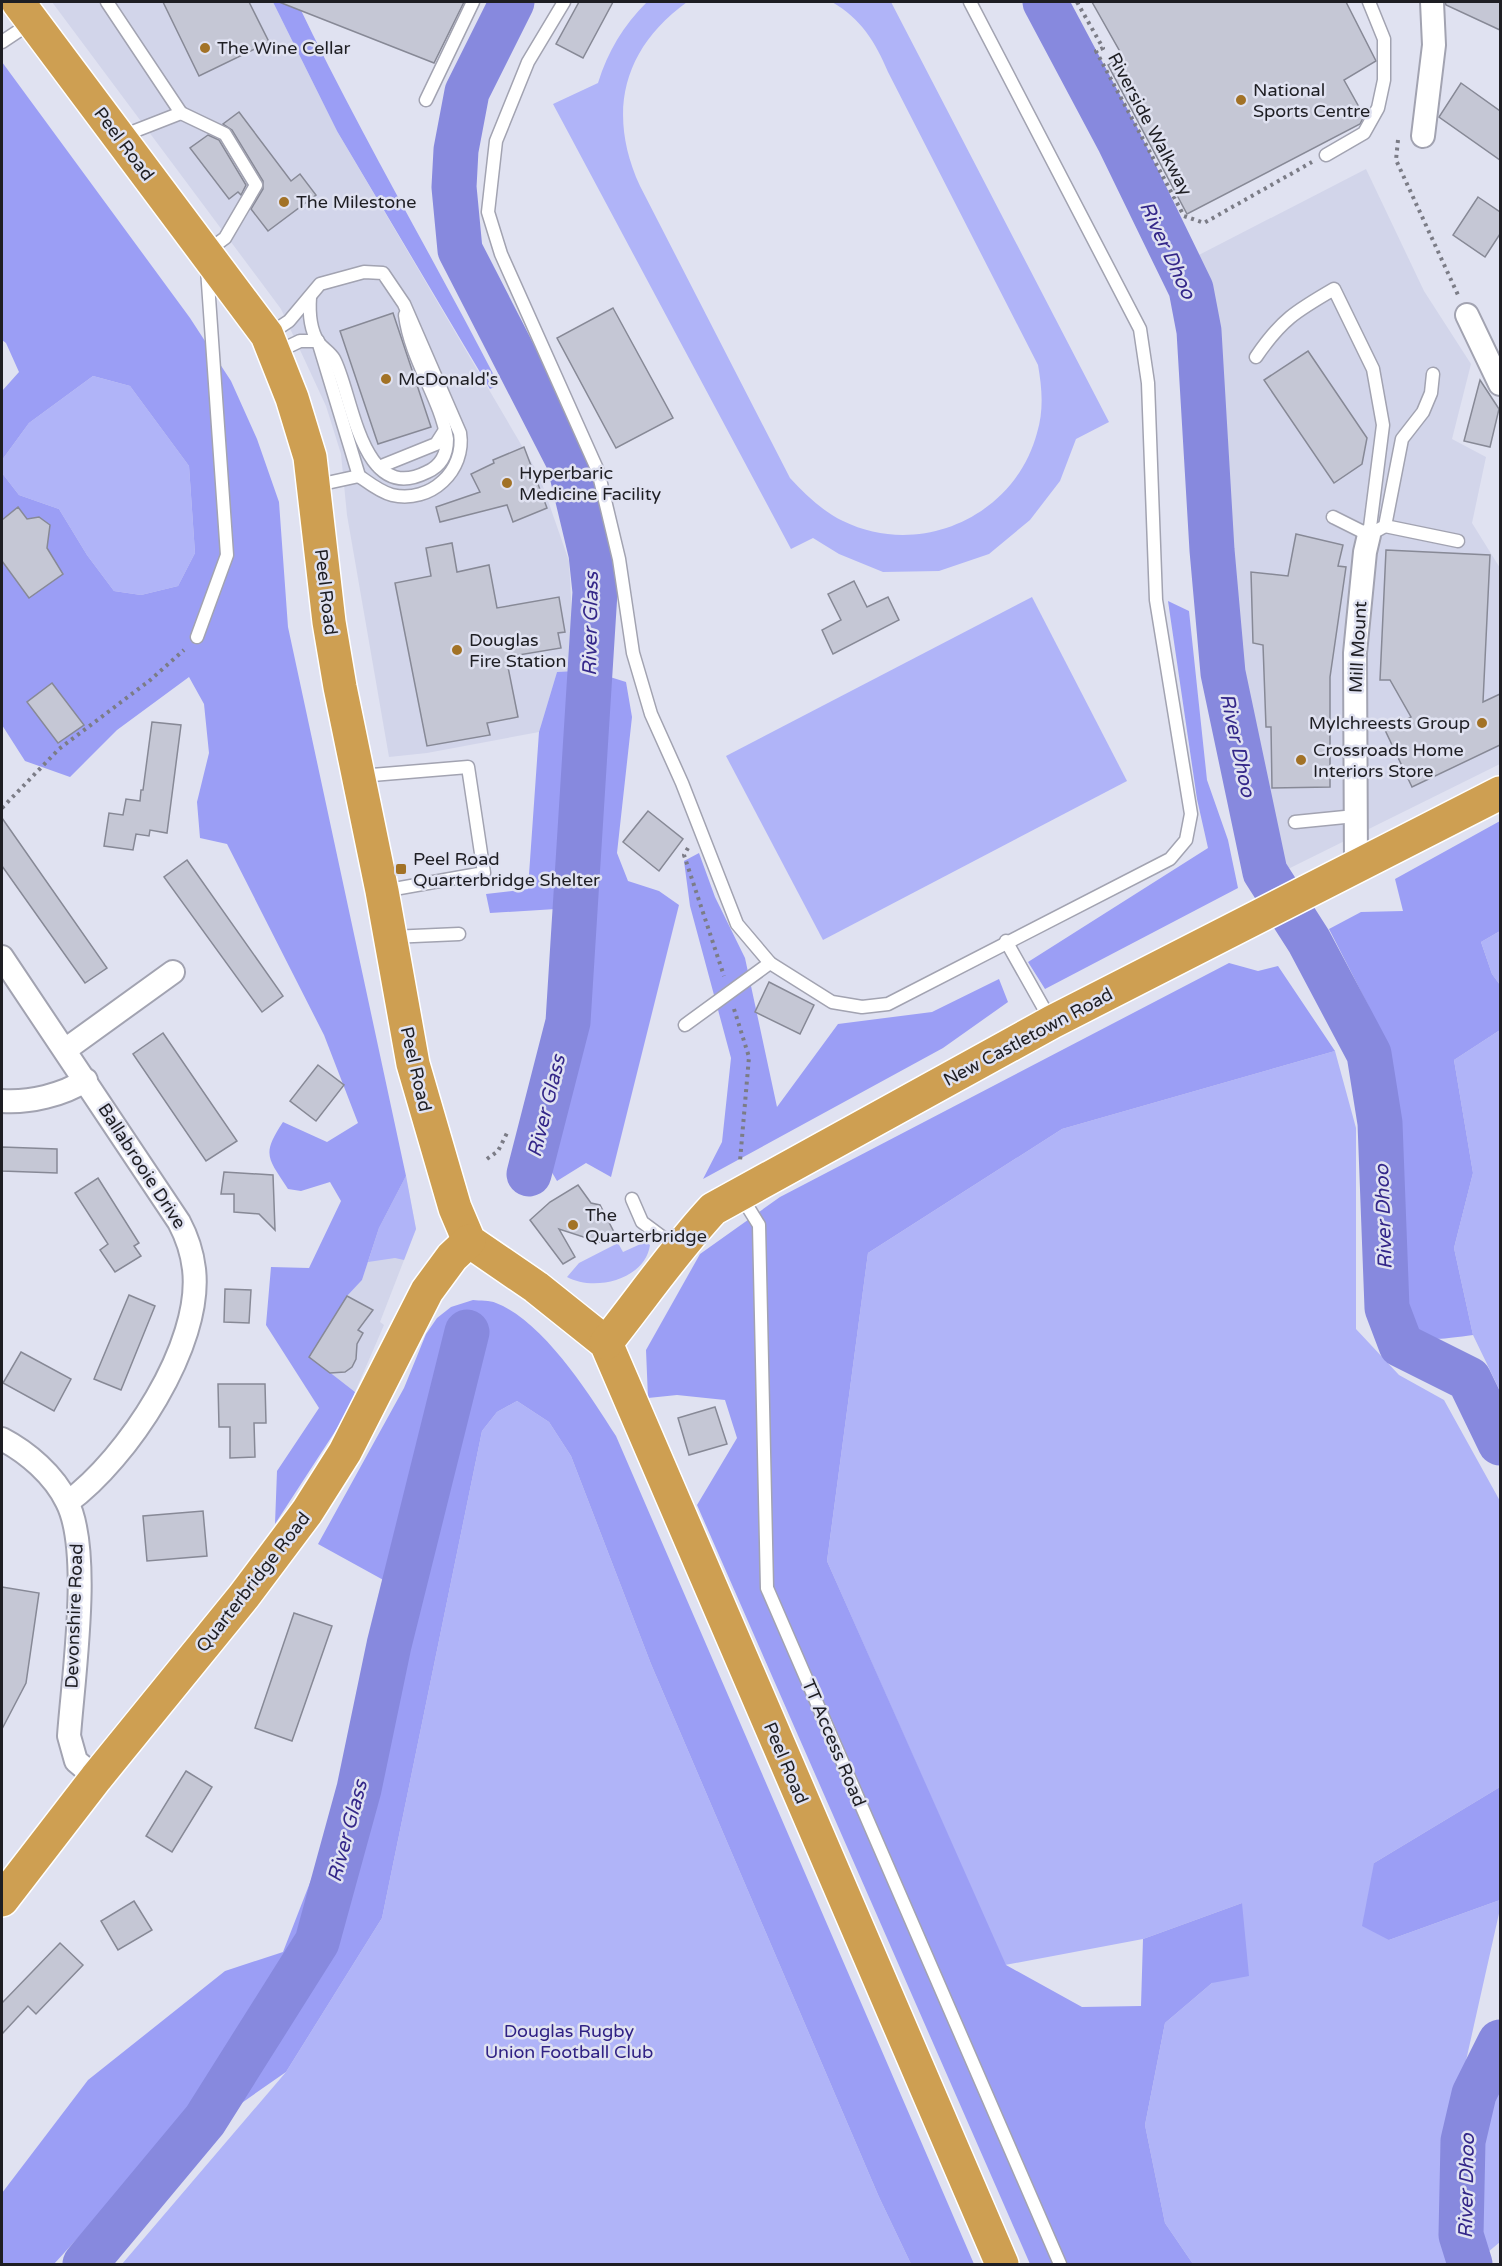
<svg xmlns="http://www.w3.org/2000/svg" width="1502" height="2266" font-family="'Varela Round',sans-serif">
  <rect width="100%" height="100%" fill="#e0e2f1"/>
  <g fill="#d2d5ea">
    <polygon points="52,2 273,2 337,131 539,475 569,561 575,671 557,672 539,732 427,753 389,757 347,515 341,454 326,406 281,309"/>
    <polygon points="1366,169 1424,291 1471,364 1452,439 1486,457 1472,523 1500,568 1500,764 1284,871 1243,704 1216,329 1193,258"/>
    <polygon points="406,1176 416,1229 380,1322 384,1325 355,1392 309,1357 347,1296 362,1280 379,1228"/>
  </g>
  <g fill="#b0b4f8">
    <path d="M647,2H687C622,49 607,114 640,186L790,478C806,495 822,511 843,521C920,559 1015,516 1037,433C1044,410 1042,388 1038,365L888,72C875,41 861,19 832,2H891L1109,422L1076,439L1060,481L1030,520L989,554L939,571L883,572L839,554L813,538L791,549L553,104L598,83C608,51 623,26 647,2Z"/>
    <polygon points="93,376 130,386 189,466 195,553 178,586 141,595 114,591 87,555 59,509 19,495 2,473 2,460 29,423"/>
    <polygon points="1032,597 1127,781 823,940 726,756"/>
    <polygon points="1500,931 1500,985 1492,974 1481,942"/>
    <polygon points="1500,1030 1500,1391 1473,1335 1454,1248 1473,1173 1454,1060"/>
    <polygon points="1335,1051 1356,1128 1356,1329 1399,1375 1444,1400 1500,1501 1500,1787 1374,1863 1389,1940 1500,1900 1500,1909 1448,2141 1450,2248 1456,2264 1193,2264 1165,2223 1145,2125 1165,2023 1212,1983 1242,1903 1143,1939 1005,1965 827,1561 868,1253 1062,1129"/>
    <polygon points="406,1176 416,1229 404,1260 395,1258 368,1262 379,1228"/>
    <path d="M645,1242L650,1245C645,1280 594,1292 567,1277L579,1263L618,1243L623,1252Z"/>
    <polygon points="517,1401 549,1422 571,1456 651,1664 879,2197 911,2264 122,2264 286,2072 382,1918 482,1431 497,1412"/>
    <polygon points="1499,2090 1500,2242 1488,2252 1487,2264 1483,2264 1472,2245 1469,2161 1472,2132 1480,2109"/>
  </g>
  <g fill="#9b9ef5">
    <path d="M273,2H297C359,132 433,257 499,385L490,389L337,131Z"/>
    <path d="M2,62L190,318L231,381L257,439L279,502L288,627L406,1176L379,1228L362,1280L347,1296L310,1357L355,1392L349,1410L275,1524L277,1471L319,1408L266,1325L271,1267L309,1268L341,1201L330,1182L301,1191L288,1189C268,1158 261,1155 283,1122L327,1142L358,1123L324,1035L227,844L200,838L197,802L209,753L204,704L189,677L117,730L70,777L25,761L2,725V473L19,495L59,509L87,555L114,591L141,595L178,586L195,553L189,466L130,386L93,376L29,423L2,460V391L19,372L6,343L2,340Z"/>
    <polygon points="1168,601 1189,611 1207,780 1228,840 1238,888 1045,989 1028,962 1208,848 1197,799"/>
    <polygon points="575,671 556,909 490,913 486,894 528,889 539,732 557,672"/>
    <polygon points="610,677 626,682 632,717 617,853 628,881 659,891 679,905 611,1177 586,1163 557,1181 543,1157 581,1018"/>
    <path d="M1500,821V931L1481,942L1492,974L1500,985V1030L1454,1060L1473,1173L1454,1248L1473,1335C1426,1341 1417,1346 1397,1298L1389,1090L1368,1005L1329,929L1361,912L1403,911L1395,879Z"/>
    <polygon points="699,853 715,897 745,958 777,1107 838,1024 932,1012 999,979 1008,1002 943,1048 703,1179 722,1142 731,1058 690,906 684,861"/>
    <polygon points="1229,963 1258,971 1278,966 1335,1051 1062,1129 868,1253 827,1561 1006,1965 1082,2007 1141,2006 1143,1939 1242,1903 1249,1976 1212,1983 1165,2023 1145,2125 1165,2223 1193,2264 1030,2264 697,1505 737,1438 725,1400 677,1395 648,1398 646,1350 700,1254 780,1197"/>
    <path d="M473,1300C480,1301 490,1300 496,1303C543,1321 590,1395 616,1436L974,2264H911L879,2197L651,1664L571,1456L549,1422L517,1401L497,1412L482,1431L382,1918L286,2072L130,2181L54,2264H2V2193L88,2080L225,1971L283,1952L402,1646L387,1582L318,1544L404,1388L426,1334L437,1318L451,1307Z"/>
    <polygon points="1500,1787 1500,1900 1389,1940 1362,1926 1374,1863"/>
  </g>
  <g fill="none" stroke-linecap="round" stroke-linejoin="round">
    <g stroke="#8789de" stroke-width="45">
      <polyline points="512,2 467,92 456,150 454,187 460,250 569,462 591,554 595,592 568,1022 529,1174"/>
      <polyline points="1045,2 1119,141 1191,289 1199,331 1212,550 1223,673 1265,872 1309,941 1369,1054 1380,1123 1387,1308 1401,1345 1469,1379 1500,1443"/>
      <polyline points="85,2264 205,2120 317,1942 359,1789 389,1645 467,1332"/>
      <polyline points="1470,2264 1461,2235 1463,2141 1474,2094 1500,2042"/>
    </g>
  </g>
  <g fill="#c5c7d5" stroke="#878996" stroke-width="1.5">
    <polygon points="163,2 249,2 269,42 199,76"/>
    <polygon points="279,2 464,2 434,63"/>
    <polygon points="579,2 613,2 583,58 556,44"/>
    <polygon points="1092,2 1346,2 1376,61 1344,80 1364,116 1360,124 1187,214 1108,65 1123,57"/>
    <polygon points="1445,2 1500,2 1500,30 1446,5"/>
    <polygon points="1461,83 1500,111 1500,160 1439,117"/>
    <polygon points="239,112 291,181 300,174 316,195 268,231 251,209 263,189 263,181 232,130 223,124"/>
    <polygon points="208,135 219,140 246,185 241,195 238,192 229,199 190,148"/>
    <polygon points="1478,197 1500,212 1500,234 1485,257 1453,235"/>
    <polygon points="613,308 673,418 616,448 557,338"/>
    <polygon points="393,313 431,427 378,444 340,331"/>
    <polygon points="1308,351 1367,438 1362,464 1334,483 1264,380"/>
    <polygon points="1480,380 1499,409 1490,447 1464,441"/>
    <polygon points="524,447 547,508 513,522 507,505 440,522 436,507 480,492 471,474 494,463 493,460"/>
    <polygon points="18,507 27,519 39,517 50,525 47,548 63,574 29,598 2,561 2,520"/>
    <polygon points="1296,534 1343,545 1338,566 1346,567 1330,677 1330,787 1272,788 1271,727 1266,727 1263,645 1253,643 1251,572 1288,576"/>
    <polygon points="452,543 457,572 489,565 497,608 559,597 565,632 558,633 561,648 506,657 518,717 487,723 490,735 427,746 395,583 431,576 426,548"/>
    <polygon points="1386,550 1490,555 1483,702 1500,694 1500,745 1412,787 1385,730 1411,717 1390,680 1380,680"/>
    <polygon points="854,581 867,607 888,597 899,620 833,654 822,630 841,620 828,594"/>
    <polygon points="52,683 84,725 58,743 27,702"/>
    <polygon points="152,722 181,725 167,833 150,830 149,836 136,834 133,850 104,846 109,813 123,815 126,799 140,801 141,790 143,790"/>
    <polygon points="648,811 683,839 659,871 623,842"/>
    <polygon points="2,818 107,968 85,983 2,866"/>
    <polygon points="187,860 283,996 262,1012 164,877"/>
    <polygon points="769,982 814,1005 800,1034 755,1012"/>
    <polygon points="163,1033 237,1141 206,1161 133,1054"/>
    <polygon points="318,1065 344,1085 316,1121 290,1101"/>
    <polygon points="2,1147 57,1149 57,1173 2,1171"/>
    <polygon points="224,1172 273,1175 275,1230 259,1214 234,1212 234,1194 221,1194"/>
    <polygon points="98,1178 139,1243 134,1246 141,1256 115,1272 100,1250 108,1244 75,1193"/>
    <polygon points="578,1185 591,1203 600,1205 616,1236 602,1243 559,1229 575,1257 563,1264 530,1220 550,1202"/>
    <polygon points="225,1289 251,1290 249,1323 224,1322"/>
    <polygon points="129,1295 155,1306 121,1390 94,1379"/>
    <polygon points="347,1296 373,1310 358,1330 363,1333 357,1344 356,1359 352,1367 345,1372 330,1373 309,1357"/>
    <polygon points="21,1352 71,1379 54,1411 3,1383"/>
    <polygon points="218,1384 265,1384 266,1423 254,1423 255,1457 230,1458 230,1427 219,1427"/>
    <polygon points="715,1407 727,1444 689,1455 678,1418"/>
    <polygon points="203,1511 207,1556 147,1561 143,1516"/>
    <polygon points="2,1587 39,1593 26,1683 2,1729"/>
    <polygon points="294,1613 332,1626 292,1741 255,1728"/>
    <polygon points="186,1771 212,1787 172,1852 146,1836"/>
    <polygon points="134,1901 152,1930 118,1950 101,1921"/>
    <polygon points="60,1943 83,1965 36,2014 28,2006 2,2034 2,2003"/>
  </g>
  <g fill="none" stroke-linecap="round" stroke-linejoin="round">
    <defs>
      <g id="service">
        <polyline points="107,2 181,113 122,136"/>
        <polyline points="564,2 528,62 496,141 488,212 501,254 598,471 619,559 633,653 651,714 682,783 737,924 770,963 832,1002 862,1007 888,1004 1170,859 1186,840 1191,814 1156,600 1148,383 1140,329 970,2"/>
        <polyline points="2,42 32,22"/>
        <polyline points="426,100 473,2"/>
        <polyline points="181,113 225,134 256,185 225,238 206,252"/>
        <polyline points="1326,155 1364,133 1378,108 1384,80 1384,39 1369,2"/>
        <path d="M310,297C309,311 310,329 318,342C322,348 330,352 334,359C353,394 360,506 427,472C441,466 447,454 447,439C440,397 411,361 405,315"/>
        <path d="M268,335L289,321L320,284L364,272L383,273L404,304L460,433C466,470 431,504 392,495C380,492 369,483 359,476L318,341H300L275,353"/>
        <path d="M1256,357C1281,320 1296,311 1334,289L1373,369L1383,425L1369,535"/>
        <polyline points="379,467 436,444 445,430"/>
        <polyline points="313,486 359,476"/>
        <polyline points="1333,517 1369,535"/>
        <polyline points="1385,526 1458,541"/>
        <polyline points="1369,535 1385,526 1402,439 1423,412 1431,393 1433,374"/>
        <polyline points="197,637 227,555 207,269"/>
        <polyline points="360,776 468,767 484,873 383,891"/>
        <polyline points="1295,822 1355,816"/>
        <polyline points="391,937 459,934"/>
        <polyline points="1006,941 1051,1021"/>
        <polyline points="685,1025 770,963"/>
        <polyline points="741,1196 759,1225 767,1588 1060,2264"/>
        <polyline points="632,1199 642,1222 677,1248"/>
      </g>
      <g id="minor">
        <polyline points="1423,136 1434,45 1432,2"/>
        <polyline points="1467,315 1500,384"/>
        <polyline points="1356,867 1355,653 1365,552 1369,535"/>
        <path d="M2,957L179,1222C187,1237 192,1252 194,1269C203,1345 127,1459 68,1502"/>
        <polyline points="65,1050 173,972"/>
        <path d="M2,1101C29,1103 63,1095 86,1080"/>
        <path d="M2,1439C27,1452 54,1475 67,1502C92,1551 73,1678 69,1736L76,1761L96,1778"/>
      </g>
      <g id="trunk">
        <polyline points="18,2 267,335 292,398 310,457 329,622 340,687 382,891 413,1064 455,1208 469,1241 536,1287 606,1343 1002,2264"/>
        <path d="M606,1343C642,1298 674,1251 713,1209L1052,1022L1500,793"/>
        <polyline points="2,1900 96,1778 244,1596 307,1512 345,1452 427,1291 452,1257 469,1241"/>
      </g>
    </defs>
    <use href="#service" stroke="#a2a3b1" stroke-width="15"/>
    <use href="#minor" stroke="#a2a3b1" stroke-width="26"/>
    <use href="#trunk" stroke="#fff" stroke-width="36"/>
    <g stroke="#7b7c86" stroke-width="4" stroke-dasharray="3 4.5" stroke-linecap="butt">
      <polyline points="1077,2 1103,48 1096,51 1184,216 1204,223 1312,162"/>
      <polyline points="1398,140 1396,160 1458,295"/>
      <polyline points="2,808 59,749 149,681 184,650"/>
      <polyline points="688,848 684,855 724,976"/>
      <polyline points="734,1009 749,1057 740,1161"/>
      <polyline points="487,1159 498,1151 508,1131"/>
    </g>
    <use href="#service" stroke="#fff" stroke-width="12"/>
    <use href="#minor" stroke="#fff" stroke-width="22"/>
    <use href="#trunk" stroke="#ce9f52" stroke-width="33"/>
  </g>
  <g fill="#a27226" stroke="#e0e2f1" stroke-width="2">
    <circle cx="205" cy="48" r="6"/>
    <circle cx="1241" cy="100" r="6"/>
    <circle cx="284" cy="202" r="6"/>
    <circle cx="386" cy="379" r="6"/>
    <circle cx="507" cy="483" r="6"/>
    <circle cx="457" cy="650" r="6"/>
    <circle cx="1482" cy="723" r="6"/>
    <circle cx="1301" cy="760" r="6"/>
    <rect x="395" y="863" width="12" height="12" rx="3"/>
    <circle cx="573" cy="1225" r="6"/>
  </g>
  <g text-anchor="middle" stroke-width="5" stroke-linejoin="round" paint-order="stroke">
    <g font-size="18" fill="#1e1e23" stroke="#e0e2f1" text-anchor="start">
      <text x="217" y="54">The Wine Cellar</text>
      <text x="1253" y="96">National<tspan x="1253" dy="21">Sports Centre</tspan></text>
      <text x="296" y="208">The Milestone</text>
      <text x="398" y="385">McDonald's</text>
      <text x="519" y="479">Hyperbaric<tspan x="519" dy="21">Medicine Facility</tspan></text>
      <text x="469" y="646">Douglas<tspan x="469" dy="21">Fire Station</tspan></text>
      <text x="1470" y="729" text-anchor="end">Mylchreests Group</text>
      <text x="1313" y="756">Crossroads Home<tspan x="1313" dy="21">Interiors Store</tspan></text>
      <text x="413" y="865">Peel Road<tspan x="413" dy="21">Quarterbridge Shelter</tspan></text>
      <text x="585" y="1221">The<tspan x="585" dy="21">Quarterbridge</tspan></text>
    </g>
    <g font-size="18" fill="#1e1e23" stroke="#e0e2f1">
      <text transform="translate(1150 124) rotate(62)" y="6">Riverside Walkway</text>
      <text transform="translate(124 144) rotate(53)" y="6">Peel Road</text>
      <text transform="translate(326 592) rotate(83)" y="6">Peel Road</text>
      <text transform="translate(1358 647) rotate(-87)" y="6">Mill Mount</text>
      <text transform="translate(1028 1037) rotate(-28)" y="6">New Castletown Road</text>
      <text transform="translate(416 1069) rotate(77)" y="6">Peel Road</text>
      <text transform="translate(142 1166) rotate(57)" y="6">Ballabrooie Drive</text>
      <text transform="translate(253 1582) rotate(-52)" y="6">Quarterbridge Road</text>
      <text transform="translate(74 1616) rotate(-88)" y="6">Devonshire Road</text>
      <text transform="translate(834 1743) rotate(67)" y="6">TT Access Road</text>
      <text transform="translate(786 1763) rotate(67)" y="6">Peel Road</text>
    </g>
    <g font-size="18" fill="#302284" stroke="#e0e2f1">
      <text x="569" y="2037">Douglas Rugby<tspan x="569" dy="21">Union Football Club</tspan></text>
    </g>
    <g font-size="20" font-style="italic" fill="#342789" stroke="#e0e2f1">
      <text transform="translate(1168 250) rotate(65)" y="7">River Dhoo</text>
      <text transform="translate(590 624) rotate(-89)" y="7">River Glass</text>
      <text transform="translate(1238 745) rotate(78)" y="7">River Dhoo</text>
      <text transform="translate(546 1106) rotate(-76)" y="7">River Glass</text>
      <text transform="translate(1383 1217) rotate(-92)" y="7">River Dhoo</text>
      <text transform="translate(347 1831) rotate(-75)" y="7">River Glass</text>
      <text transform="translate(1466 2186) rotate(-89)" y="7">River Dhoo</text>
    </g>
  </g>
  <rect width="1502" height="2266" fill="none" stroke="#1e1e23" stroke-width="6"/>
</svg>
